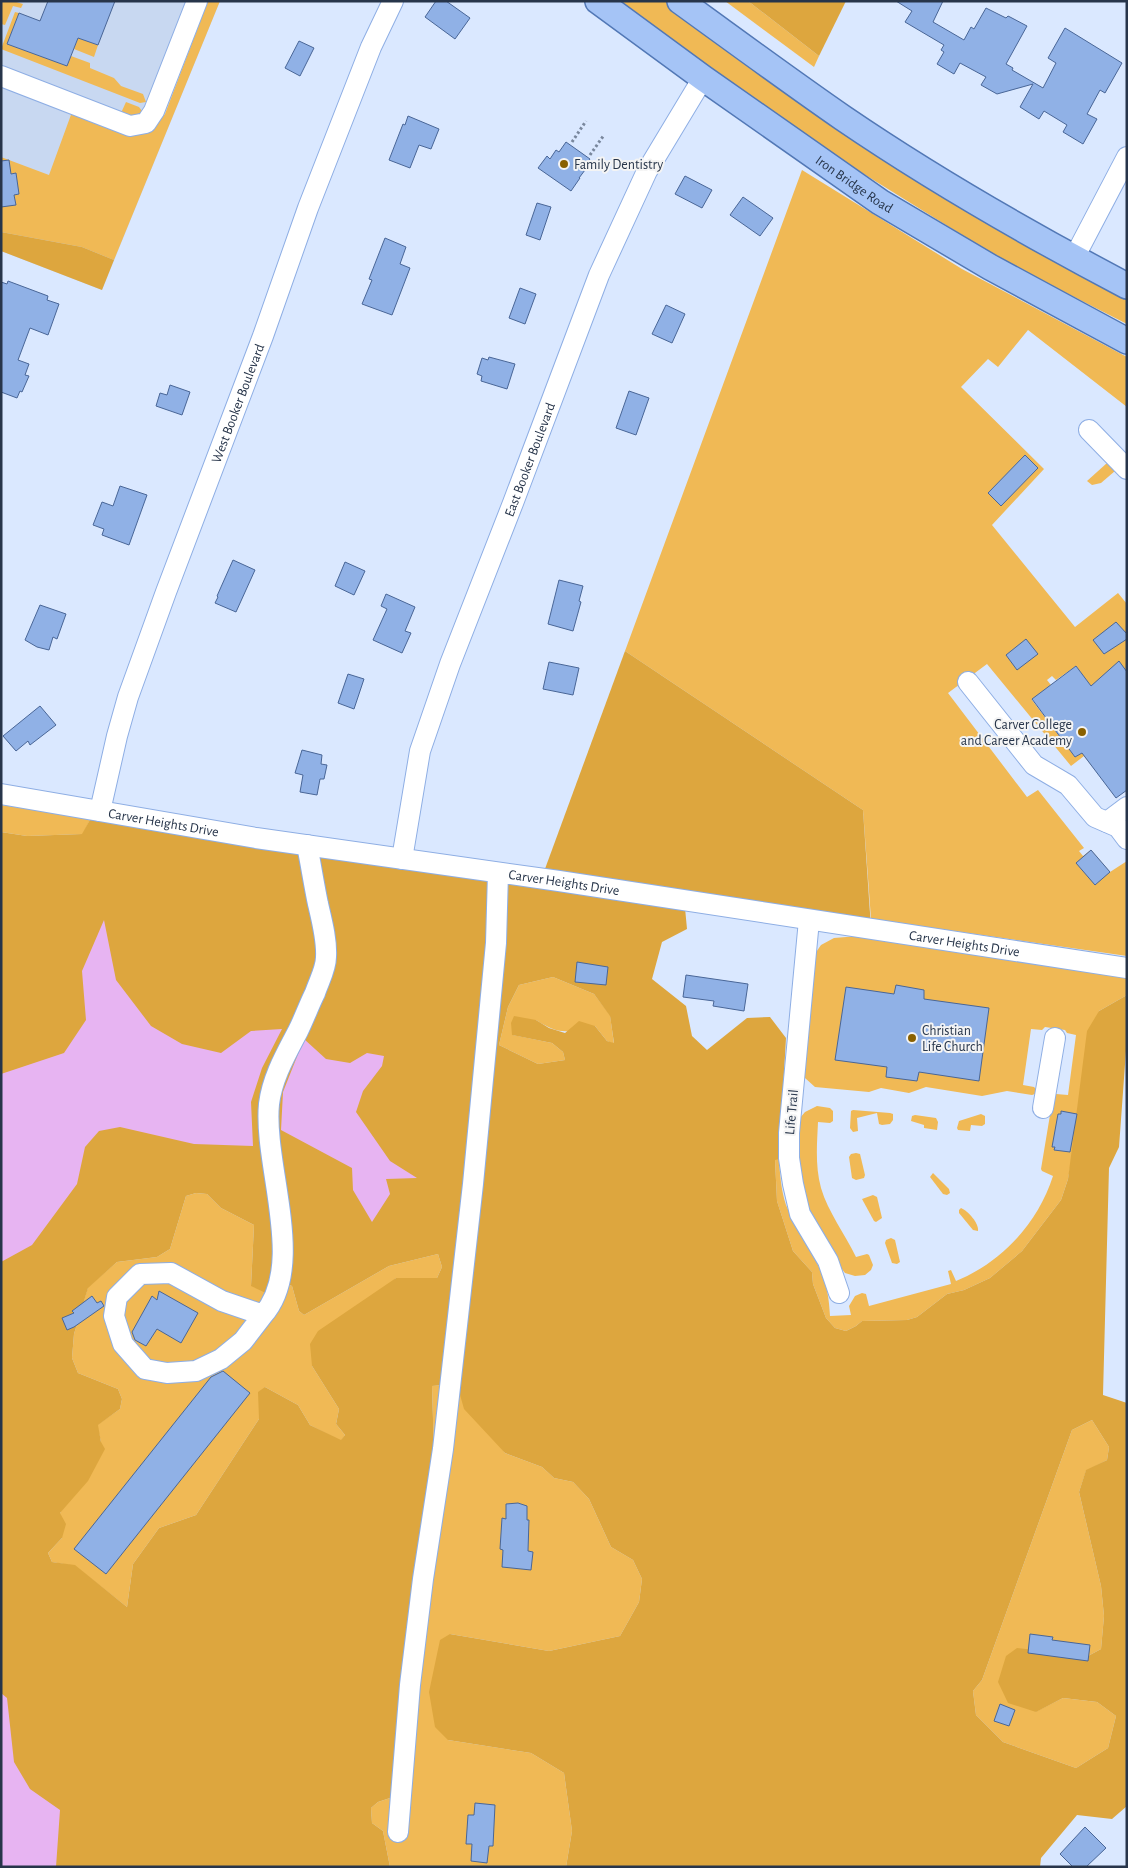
<svg xmlns="http://www.w3.org/2000/svg" width="1128" height="1868" font-family="'Alegreya Sans',sans-serif">
  <rect width="100%" height="100%" fill="#dae8ff"/>
  <polygon fill="#c8d8f1" points="1,1 220,1 102,290 1,251"/>
  <g fill="#f0b955">
    <polygon points="1,1 13,1 23,4 21,8 13,6 5,25 1,24"/>
    <polygon points="208,1 220,1 114,260 82,247 1,232 1,157 49,175 72,112 132,136 152,130 165,114"/>
    <polygon points="619,1 669,1 1127,293 1127,324 1004,261 809,140"/>
    <polygon points="725,1 748,1 819,56 814,67"/>
    <polygon points="15,12 19,13 7,44 67,66 71,56 90,63 90,68 114,78 121,86 143,94 146,102 140,103 1,49"/>
    <polygon points="78,38 98,45 94,57 74,49"/>
    <polygon points="126,102 139,107 142,111 139,118 121,113"/>
    <polygon points="802,170 962,269 1127,357 1127,407 1028,330 998,367 988,359 961,387 1044,469 992,525 1075,627 1118,593 1127,604 1127,712 1116,720 1076,666 1056,680 1052,676 1047,680 1051,685 1032,700 1075,757 1095,743 1091,765 1084,756 1071,766 987,664 948,693 1027,797 1038,790 1084,848 1079,851 1083,856 1091,850 1110,872 1127,861 1127,956 871,919 863,810 625,651"/>
    <polygon points="1107,463 1115,471 1101,483 1092,485 1087,481"/>
    <polygon points="1,805 91,818 83,834 27,836 1,832"/>
    <path d="M871,935L1127,973V995L1099,1011L1068,1179L1061,1200L1022,1251L990,1278L964,1290L947,1294L917,1317L907,1320L862,1321L856,1326L846,1331L835,1328L826,1318L813,1284L812,1272L793,1251L777,1201L775,1159H779C780,1174 781,1190 786,1205C795,1227 809,1246 819,1267C827,1282 829,1299 830,1316L851,1315L849,1306L855,1296L862,1293L866,1294L869,1306L951,1284L948,1271L951,1270L956,1281C1002,1262 1038,1223 1053,1176L1042,1171L1041,1169L1053,1097L1056,1094L1068,1095L1076,1035L1067,1033L1065,1030L1045,1027L1042,1030L1031,1029L1023,1085L1034,1087L1036,1089L1035,1094L1032,1095L1007,1091L982,1096L926,1087L909,1093L881,1088L869,1092L815,1087L805,1078L803,1071L812,958L821,945L834,938Z"/>
    <path d="M553,977L594,994L610,1015L614,1044L607,1041L595,1026C567,1032 561,1036 536,1020L513,1035L552,1043L563,1052L565,1060L538,1064L499,1045L508,1007L519,985Z"/>
    <path d="M817,1106L830,1108L833,1111V1121L830,1123L818,1122C817,1144 815,1166 821,1188C828,1212 845,1234 856,1257L867,1254L869,1255L873,1265L871,1270L865,1275L855,1276L845,1273L838,1264L807,1206L799,1175L798,1152L800,1118L805,1112Z"/>
    <polygon points="853,1110 890,1113 893,1114 893,1120 890,1124 882,1125 879,1124 877,1113 857,1118 858,1131 853,1132 850,1128 851,1111"/>
    <polygon points="981,1114 985,1116 985,1124 982,1126 971,1125 970,1131 958,1130 957,1128 959,1121"/>
    <polygon points="915,1115 936,1118 938,1122 937,1130 924,1128 924,1125 911,1121 912,1116"/>
    <polygon points="856,1153 860,1154 865,1175 864,1178 856,1180 852,1178 849,1157 851,1154"/>
    <polygon points="933,1173 949,1189 950,1193 947,1195 943,1194 930,1177"/>
    <polygon points="196,1193 207,1194 221,1208 254,1225 251,1286 284,1283 292,1286 299,1311 304,1315 389,1266 438,1254 442,1267 437,1278 396,1278 312,1366 339,1409 336,1424 345,1435 341,1441 310,1425 298,1405 265,1387 259,1419 196,1515 159,1528 133,1564 127,1607 75,1566 52,1562 48,1553 62,1538 60,1513 101,1442 97,1425 120,1409 122,1399 118,1389 78,1373 72,1358 74,1334 88,1287 117,1262 157,1257 170,1249 186,1196"/>
    <polygon points="873,1195 877,1197 882,1218 876,1222 874,1221 862,1199"/>
    <path d="M961,1208C968,1211 979,1223 978,1231L973,1230L959,1213V1210Z"/>
    <polygon points="891,1238 895,1240 900,1262 897,1264 892,1263 885,1243 886,1240"/>
    <polygon points="457,1384 505,1453 542,1467 554,1478 573,1482 589,1499 611,1547 633,1560 642,1579 639,1602 620,1636 549,1651 450,1634 448,1740 531,1753 564,1773 572,1831 566,1867 390,1867 383,1831 372,1823 371,1808 378,1802 390,1798 434,1452 432,1386"/>
    <polygon points="1092,1420 1109,1447 1107,1460 1086,1471 1079,1492 1101,1586 1104,1616 1101,1649 1088,1656 1035,1712 1063,1698 1097,1702 1116,1716 1108,1748 1076,1768 1003,1742 976,1715 973,1691 982,1680 1072,1430"/>
  </g>
  <g fill="#dda63e" fill-rule="evenodd">
    <polygon points="748,1 846,1 819,56"/>
    <polygon points="1,232 82,247 114,260 102,290 1,251"/>
    <polygon points="625,651 863,810 871,928 542,877"/>
    <path d="M91,818L685,908L687,929L662,942L652,979L686,1006L692,1036L707,1050L747,1018L770,1017L786,1038L779,1159L775,1160L777,1201L793,1251L812,1272L813,1284L826,1318L835,1328L846,1331L856,1326L862,1321L907,1320L917,1317L947,1294L964,1290L990,1278L1022,1251L1061,1200L1068,1179L1087,1031L1099,1011L1127,995V1037L1119,1147L1109,1168L1103,1395L1127,1403V1806L1112,1819L1077,1815L1041,1858L1040,1867H566L572,1831L564,1773L531,1753L448,1740L435,1727L429,1692L440,1640L450,1634L549,1651L620,1636L639,1602L642,1579L633,1560L611,1547L589,1499L573,1482L554,1478L542,1467L505,1453L464,1409L457,1384L432,1386L434,1452L395,1783L390,1798L378,1802L371,1808L372,1823L383,1831L390,1867H1V832L27,836L82,834ZM553,977L594,994L610,1016L614,1043L607,1041L595,1026L579,1021L565,1033L549,1028L536,1020L514,1016L511,1023L512,1035L552,1043L563,1052L565,1060L538,1064L499,1045L508,1007L519,985ZM196,1193L207,1194L221,1208L254,1225L251,1286L268,1294L284,1283L292,1286L299,1311L304,1315L389,1266L438,1254L442,1267L437,1278H396L318,1331L310,1344L312,1366L339,1409L336,1424L345,1435L341,1440L310,1425L298,1405L265,1387L258,1392L259,1419L196,1515L159,1528L133,1564L127,1607L75,1565L52,1562L48,1553L62,1538L66,1524L60,1513L88,1481L105,1449L101,1442L98,1425L120,1409L122,1399L118,1389L78,1373L72,1358L74,1334L88,1288L117,1262L157,1257L170,1249L186,1196ZM1092,1420L1109,1447L1107,1460L1086,1470L1079,1492L1101,1586L1104,1616L1101,1649L1088,1656L1017,1648L1006,1656L998,1682L1008,1703L1036,1712L1063,1698L1097,1702L1116,1716L1108,1748L1076,1768L1003,1742L976,1715L973,1691L982,1680L1072,1430Z"/>
  </g>
  <g fill="#e7b4f2">
    <polygon points="104,920 116,980 151,1026 182,1044 221,1053 251,1031 282,1029 262,1068 251,1102 253,1146 194,1144 120,1127 99,1131 85,1147 77,1184 32,1245 1,1262 1,1074 64,1053 86,1020 82,971"/>
    <polygon points="304,1039 326,1059 350,1063 367,1053 384,1056 382,1066 363,1091 356,1112 390,1161 417,1178 386,1179 390,1194 372,1222 353,1190 352,1168 281,1130 283,1092"/>
    <polygon points="1,1693 7,1698 14,1762 30,1789 60,1810 56,1867 1,1867"/>
  </g>
  <g fill="#90b1e6" stroke="#496697">
    <polygon points="48,1 115,1 98,45 78,38 67,66 7,44 19,13 40,21"/>
    <polygon points="436,1 446,1 470,18 455,39 425,17"/>
    <polygon points="896,1 943,1 933,22 964,40 971,27 974,29 986,8 1006,18 1008,16 1010,17 1027,26 1006,64 1013,68 1012,70 1043,88 1056,63 1048,58 1065,28 1122,63 1105,93 1100,90 1087,114 1097,119 1083,144 1063,132 1067,125 1044,111 1039,119 1020,107 1033,84 997,94 981,85 986,77 960,63 954,74 937,64 944,52 941,50 944,45 905,22 912,11"/>
    <polygon points="299,41 314,48 300,76 285,68"/>
    <polygon points="408,116 439,129 431,149 419,145 410,168 389,160 403,124 405,125"/>
    <polygon points="566,142 590,159 583,168 585,170 579,178 580,178 571,191 538,168 547,156 550,159 556,150 559,152"/>
    <polygon points="9,160 11,174 16,173 19,194 14,195 16,205 1,207 1,161"/>
    <polygon points="685,176 712,190 702,208 675,194"/>
    <polygon points="743,197 773,218 760,236 730,215"/>
    <polygon points="537,203 551,207 540,240 526,235"/>
    <polygon points="385,238 406,247 400,264 410,268 392,315 362,304 372,280 369,279"/>
    <polygon points="8,281 48,296 47,300 59,304 48,335 30,328 18,360 29,364 25,375 29,376 22,392 20,391 17,398 1,392 1,282 7,284"/>
    <polygon points="520,288 536,294 525,324 509,318"/>
    <polygon points="666,305 685,314 672,343 652,334"/>
    <polygon points="489,357 515,364 507,389 481,381 482,376 477,374 482,358 488,360"/>
    <polygon points="170,385 190,392 182,415 156,406 160,393 167,395"/>
    <polygon points="629,391 649,398 636,435 616,428"/>
    <polygon points="1025,455 1038,468 1001,506 988,493"/>
    <polygon points="120,486 147,495 129,545 102,535 104,529 93,525 102,502 113,506"/>
    <polygon points="233,560 255,570 236,612 215,603 218,597 217,596"/>
    <polygon points="345,562 365,571 354,595 335,586"/>
    <polygon points="559,580 583,586 579,601 581,602 573,631 548,624"/>
    <polygon points="386,594 415,607 405,631 411,633 402,653 373,640 387,609 381,606"/>
    <polygon points="40,605 66,614 57,639 53,637 49,650 37,647 25,640"/>
    <polygon points="1116,622 1127,634 1127,639 1104,654 1093,640"/>
    <polygon points="1026,639 1038,654 1017,670 1006,655"/>
    <polygon points="1119,661 1127,672 1127,790 1116,798 1082,753 1075,757 1032,699 1076,666 1091,686"/>
    <polygon points="549,662 579,668 573,695 543,689"/>
    <polygon points="348,674 364,679 354,709 338,703"/>
    <polygon points="40,706 56,725 30,745 28,741 16,751 3,736"/>
    <polygon points="302,750 322,755 321,764 327,765 324,779 320,779 317,795 300,792 303,775 295,773"/>
    <polygon points="1091,850 1110,872 1095,885 1076,863"/>
    <polygon points="577,962 608,967 606,985 575,982"/>
    <polygon points="686,975 748,984 744,1011 713,1006 714,1001 683,997"/>
    <polygon points="896,985 924,990 924,999 989,1008 979,1081 919,1072 917,1081 886,1077 887,1067 835,1060 846,987 894,994"/>
    <polygon points="1061,1111 1077,1114 1070,1152 1054,1150 1055,1147 1052,1147 1058,1114 1061,1114"/>
    <polygon points="159,1291 198,1313 181,1343 157,1329 146,1346 135,1340 132,1332 152,1296 157,1300"/>
    <polygon points="92,1296 97,1303 101,1301 104,1306 74,1327 67,1330 62,1318 74,1313 72,1311"/>
    <polygon points="223,1371 250,1393 106,1574 74,1549 211,1377"/>
    <polygon points="518,1503 527,1506 527,1520 529,1520 528,1551 533,1552 531,1570 502,1567 503,1550 500,1549 502,1518 506,1519 506,1504"/>
    <polygon points="1030,1634 1053,1637 1052,1640 1090,1645 1088,1661 1028,1653"/>
    <polygon points="1000,1704 1015,1710 1009,1726 994,1721"/>
    <polygon points="475,1803 495,1805 493,1846 489,1846 487,1863 471,1861 472,1844 466,1844 468,1815 474,1815"/>
    <polygon points="1085,1827 1106,1848 1086,1867 1073,1867 1060,1854"/>
  </g>
  <g fill="none" stroke-linecap="round" stroke-linejoin="round">
    <defs>
      <g id="minor">
        <polyline points="1,76 130,126 146,123 154,111 197,1"/>
        <polyline points="1074,258 1127,157"/>
        <polyline points="1089,430 1127,469"/>
        <polyline points="968,682 1034,765 1068,785 1095,817 1118,827 1127,839"/>
        <path id="s1" d="M1,794L256,838L559,881L1127,968"/>
        <path id="s2" d="M100,811L117,736L128,697L166,592L263,336L308,208L371,47L393,1"/>
        <polyline points="1107,822 1127,807"/>
        <path id="s3" d="M402,859L420,751L450,664L513,503L599,275L647,171L703,78"/>
        <polyline points="809,920 789,1133 789,1158 793,1184 800,1214 828,1261 839,1293"/>
        <polyline points="1043,1108 1055,1038"/>
        <path d="M263,1315L243,1341L221,1359L196,1371L167,1373L145,1369L123,1344L114,1316L117,1297L140,1274L171,1273L222,1301L263,1315C307,1265 263,1166 269,1104C272,1078 286,1054 298,1031C304,1019 309,1005 315,993C319,981 326,969 326,957C327,940 322,921 318,904C314,885 311,865 307,845"/>
        <polyline points="398,1832 410,1685 423,1579 443,1449 473,1184 496,943 498,873"/>
      </g>
      <g id="major">
        <path id="s4" d="M598,1L703,78L880,202L990,267L1127,341"/>
        <path d="M680,1C734,40 788,80 843,118C934,180 1030,235 1127,286"/>
      </g>
    </defs>
    <use href="#minor" stroke="#8eaee4" stroke-width="22"/>
    <use href="#major" stroke="#5278b6" stroke-width="28"/>
    <g stroke="#79879d" stroke-width="3" stroke-dasharray="2.5 2.5" stroke-linecap="butt">
      <polyline points="572,142 586,121"/>
      <polyline points="590,155 604,135"/>
    </g>
    <use href="#minor" stroke="#fff" stroke-width="20"/>
    <use href="#major" stroke="#a5c4f6" stroke-width="25"/>
  </g>
  <g fill="#8a6100" stroke="#f4f4f4" stroke-width="2">
    <circle cx="564" cy="164" r="5"/>
    <circle cx="1082" cy="732" r="5"/>
    <circle cx="912" cy="1038" r="5"/>
  </g>
  <g text-anchor="middle" stroke-width="4" stroke-linejoin="round" paint-order="stroke">
    <g font-size="14" fill="#27354a" stroke="#f4f4f4" text-anchor="start">
      <text x="574" y="169">Family Dentistry</text>
      <text x="1072" y="729" text-anchor="end">Carver College<tspan x="1072" dy="16">and Career Academy</tspan></text>
      <text x="922" y="1035">Christian<tspan x="922" dy="16">Life Church</tspan></text>
    </g>
    <g font-size="14" fill="#27354a" stroke="#f4f4f4">
      <text dy="5" stroke="none"><textPath href="#s4" startOffset="315">Iron Bridge Road</textPath></text>
      <text dy="5" stroke="none"><textPath href="#s2" startOffset="431">West Booker Boulevard</textPath></text>
      <text dy="5" stroke="none"><textPath href="#s3" startOffset="421">East Booker Boulevard</textPath></text>
      <text dy="5" stroke="none"><textPath href="#s1" startOffset="165">Carver Heights Drive</textPath></text>
      <text dy="5" stroke="none"><textPath href="#s1" startOffset="570">Carver Heights Drive</textPath></text>
      <text dy="5" stroke="none"><textPath href="#s1" startOffset="975">Carver Heights Drive</textPath></text>
      <text transform="translate(791 1112) rotate(-85)" y="5">Life Trail</text>
    </g>
  </g>
  <rect width="1128" height="1868" fill="none" stroke="#27354a" stroke-width="5"/>
</svg>
